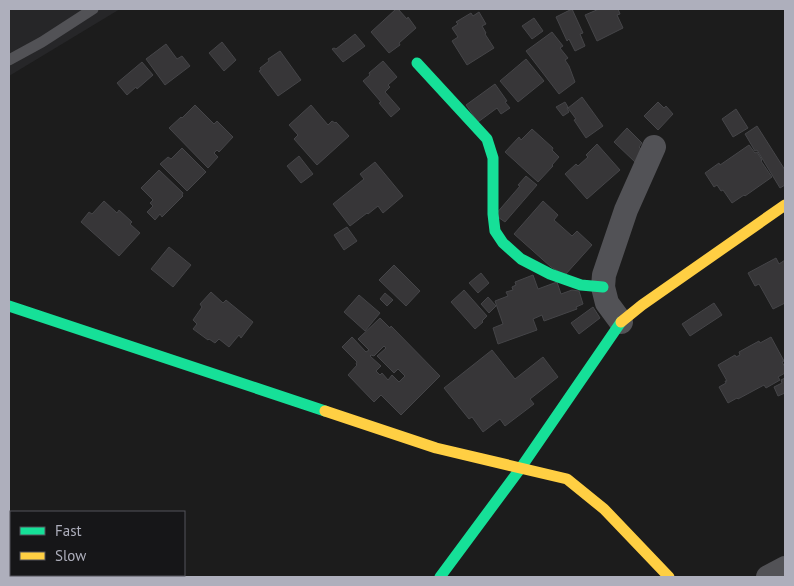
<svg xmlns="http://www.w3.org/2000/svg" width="794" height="586" font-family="'PT Sans',sans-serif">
  <rect width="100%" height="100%" fill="#1c1c1c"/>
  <polygon fill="#262628" points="9,9 120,9 9,76"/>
  <g fill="#373638" stroke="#454548" fill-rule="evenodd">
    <polygon points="396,9 398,9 407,19 408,17 416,28 399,43 400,45 389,53 371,32"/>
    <polygon points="572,9 583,33 580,34 585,46 575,51 569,39 567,41 556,17"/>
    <polygon points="599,9 618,9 620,14 617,15 623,28 597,41 585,15"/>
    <polygon points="479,12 486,24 482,26 486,33 485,34 494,48 467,65 452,41 458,37 452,28 458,24 456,22 471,13 473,16"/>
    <polygon points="534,18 543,31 532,39 522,26"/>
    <polygon points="552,32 563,46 560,48 568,58 565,60 569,66 575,82 559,94 526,51"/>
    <polygon points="355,34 365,46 343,62 332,49 334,48 336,49"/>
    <polygon points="222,42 236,60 224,71 209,53"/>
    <polygon points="166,44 177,59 182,56 190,66 165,85 146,59"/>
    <polygon points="280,51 301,80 278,96 259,71 261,70 260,68 269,61 268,59"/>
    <polygon points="526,59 544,81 518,102 500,81"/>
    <polygon points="383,61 397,77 388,85 390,87 385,92 400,109 391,117 379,103 381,102 363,81 370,75 369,73"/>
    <polygon points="142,62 153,75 137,89 136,87 127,95 117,83"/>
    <polygon points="495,84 507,101 505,102 510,108 501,114 497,108 478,122 466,105"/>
    <polygon points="582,97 603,126 586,138 574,120 576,119 568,108"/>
    <polygon points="565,102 568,107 567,108 569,112 563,116 556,107"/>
    <polygon points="658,102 664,108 666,106 673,114 658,130 644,116"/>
    <polygon points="195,105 214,124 217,121 233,137 219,152 217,150 214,153 218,157 208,168 169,128 181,117 182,118"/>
    <polygon points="311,105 328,125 332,121 335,123 336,122 349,136 317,165 294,139 298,135 289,125"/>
    <polygon points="736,109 748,128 733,137 722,119"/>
    <polygon points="757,126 785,170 785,185 780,188 757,150 755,151 745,134"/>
    <polygon points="627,128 642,143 639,147 644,152 635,162 614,142"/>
    <polygon points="532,129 553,148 552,150 559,157 552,165 553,166 538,182 505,152 519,137 521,140"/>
    <polygon points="597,144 620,170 587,199 565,174 576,164 578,166 588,157 586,155"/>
    <polygon points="749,145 755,153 757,152 762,160 761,161 772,177 745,196 744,195 732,203 723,190 721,191 717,185 714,187 705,173 719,163 720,165"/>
    <polygon points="182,148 206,172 187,191 160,164 168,157 171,159"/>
    <polygon points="299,156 313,174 301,183 287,166"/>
    <polygon points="375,162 403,196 383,213 378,206 368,214 367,213 350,226 333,204 364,179 360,174"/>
    <polygon points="159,170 183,193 182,195 183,196 162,217 160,214 155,220 147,212 153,206 150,203 153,200 141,188"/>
    <polygon points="526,176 537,185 505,222 495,215 520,186 518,185"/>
    <polygon points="104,201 117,213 119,210 132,222 130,224 140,233 119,256 81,222 89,212 92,214"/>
    <polygon points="543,201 558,215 554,220 572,236 577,231 592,245 565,275 551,267 514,234"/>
    <polygon points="347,227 357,241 344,250 334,235"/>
    <polygon points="169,247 191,265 173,287 151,269"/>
    <polygon points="776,258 779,264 785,260 785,303 773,309 759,284 755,286 748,273"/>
    <polygon points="394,265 420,291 406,306 379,280"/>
    <polygon points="481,273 489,283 478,293 469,283"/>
    <polygon points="533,275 538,289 557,282 561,294 572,290 579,291 583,304 576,307 577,309 544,321 542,315 533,319 537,330 498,344 493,328 503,324 495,301 508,296 506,292 513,290 512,287 516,285 515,282"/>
    <polygon points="464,290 487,316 482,321 483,322 475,329 451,302"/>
    <polygon points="211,292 223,303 226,300 253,322 241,338 239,335 229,347 219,339 215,343 209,339 208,340 193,329 197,324 193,320 202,307 200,304"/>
    <polygon points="385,293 393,300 387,306 380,299"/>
    <polygon points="359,295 380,313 365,331 344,312"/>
    <polygon points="488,297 496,306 489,313 481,304"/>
    <polygon points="714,303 722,315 690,336 682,324"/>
    <polygon points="593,307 600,318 579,334 571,323"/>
    <path d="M380,318L390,328L391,326L440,376L401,415L381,395L374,402L348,375L357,365L356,364L357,362L342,347L352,337L366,352L369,350L358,339ZM384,346L386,348L377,356L394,373L398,369L405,376L399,382L392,375L388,380L382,373L380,375L376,371L381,366L370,356L371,355L374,356Z"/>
    <polygon points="771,337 784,361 782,362 785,367 785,373 778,377 780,380 766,388 764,385 738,399 737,398 728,403 719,387 726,383 725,381 727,381 718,365 735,355 736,357 740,355 739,352 759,341 760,343"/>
    <polygon points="492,350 515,379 543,357 558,377 530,399 534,404 505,426 500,419 483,432 472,417 469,419 444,388"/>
    <polygon points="785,378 785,393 778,396 774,387 782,383 781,380"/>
  </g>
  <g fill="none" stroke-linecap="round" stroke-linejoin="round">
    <polyline stroke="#525256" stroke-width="11" points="9,60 42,42 93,9"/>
    <g stroke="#525256" stroke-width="24">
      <polyline points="621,322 607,303 603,287 604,275 626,210 654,147"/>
      <polyline points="768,577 785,568"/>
    </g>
    <g stroke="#16e098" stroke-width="11">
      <polyline points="417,63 487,139 493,158 493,214 495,231 503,243 521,259 550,274 581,285 603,287"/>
      <polyline points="9,306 325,411"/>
      <polyline points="440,577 520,469 621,322"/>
    </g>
    <g stroke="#ffcf43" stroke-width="11">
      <polyline points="621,322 642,305 785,205"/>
      <polyline points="325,411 436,448 567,479 604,509 669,577"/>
    </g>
  </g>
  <rect width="794" height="586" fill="none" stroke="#aeafbc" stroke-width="20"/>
  <rect x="10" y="511" width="175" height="65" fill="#161618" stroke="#53535a"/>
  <rect x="20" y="527" width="25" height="8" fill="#16e098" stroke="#53535a"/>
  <text x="55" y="536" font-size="15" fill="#aeafbc">Fast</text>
  <rect x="20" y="552" width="25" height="8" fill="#ffcf43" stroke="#53535a"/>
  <text x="55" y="561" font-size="15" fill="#aeafbc">Slow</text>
</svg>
